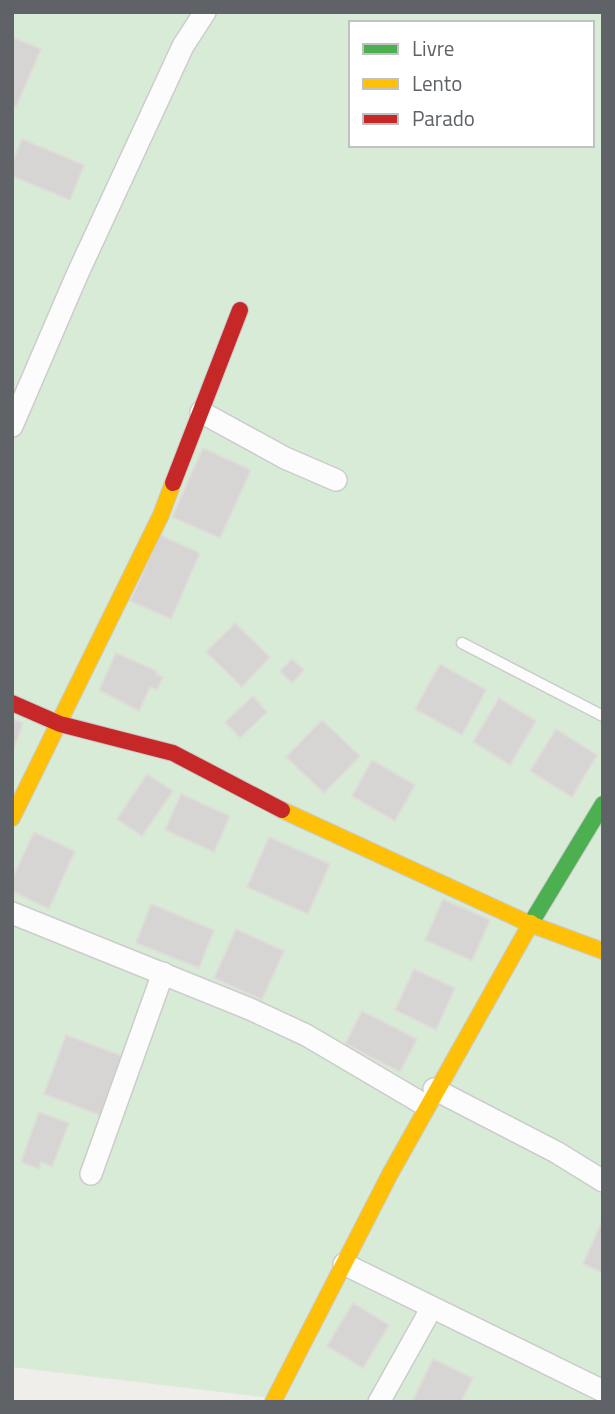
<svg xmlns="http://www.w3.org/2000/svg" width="615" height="1414" font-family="'Titillium Web',sans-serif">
  <rect width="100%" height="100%" fill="#efeeea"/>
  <path fill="#d8ebd6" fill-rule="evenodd" d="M12,12H603V1402H304L12,1367ZM351,23H592V145H351Z"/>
  <g fill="#d6d5d3" stroke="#deddd9" stroke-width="2">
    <polygon points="12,37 41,49 16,107 12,105"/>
    <polygon points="22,139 84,165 70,200 12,176 12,164"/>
    <polygon points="203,448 251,470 220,538 172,517"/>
    <polygon points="160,535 200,553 171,619 130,601"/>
    <polygon points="235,623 270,657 242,687 206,652"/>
    <polygon points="116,653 157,671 156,674 163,677 157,690 150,687 139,711 99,690"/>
    <polygon points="292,659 304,670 292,683 280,671"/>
    <polygon points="440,664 486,690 462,735 415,709"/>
    <polygon points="253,696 267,712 240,738 225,722"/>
    <polygon points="499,698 536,721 510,765 473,742"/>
    <polygon points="12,719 23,723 12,753"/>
    <polygon points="322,720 360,756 324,793 286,757"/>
    <polygon points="556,729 597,755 572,797 530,771"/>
    <polygon points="372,760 415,785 395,821 352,796"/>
    <polygon points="147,774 173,791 142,836 117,819"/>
    <polygon points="181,794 230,816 214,852 165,830"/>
    <polygon points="34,832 75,851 49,909 12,891 12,879"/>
    <polygon points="269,837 330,864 308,914 247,887"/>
    <polygon points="443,899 490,920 472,961 425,940"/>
    <polygon points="151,904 214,930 199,968 136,943"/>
    <polygon points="236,929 284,951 262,1000 214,978"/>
    <polygon points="414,969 455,988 436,1030 395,1010"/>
    <polygon points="362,1011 417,1039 400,1072 345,1044"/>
    <polygon points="66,1035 123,1056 102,1116 44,1094"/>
    <polygon points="39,1112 69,1123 52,1167 41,1162 39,1169 21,1162"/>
    <polygon points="603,1219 603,1273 583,1264"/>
    <polygon points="353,1303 389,1325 363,1368 327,1346"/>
    <polygon points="433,1359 473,1378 461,1402 412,1402"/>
  </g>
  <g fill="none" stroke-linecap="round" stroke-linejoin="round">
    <defs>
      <polyline id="lane" points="462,643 603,716"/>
      <g id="street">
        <polyline points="201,412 285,458 336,480"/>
        <polyline points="12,426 77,275 183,46 205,12"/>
        <polyline points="12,913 250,1009 306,1035 425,1105"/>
        <polyline points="434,1089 556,1152 603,1181"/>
        <polyline points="91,1174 163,973"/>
        <polyline points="344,1264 603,1391"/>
        <polyline points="379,1402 431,1309"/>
      </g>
      <polyline id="fast" points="531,923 603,804"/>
      <g id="slow">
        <polyline points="282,810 530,924 603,951"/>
        <polyline points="12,818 161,515 173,483"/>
        <polyline points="273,1402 390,1174 531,923"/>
      </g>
      <g id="jam">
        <polyline points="173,483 240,310"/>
        <polyline points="12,703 60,724 173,753 282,810"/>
      </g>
    </defs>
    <use href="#lane" stroke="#cbcccc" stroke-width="13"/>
    <use href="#street" stroke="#cbcccc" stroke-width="24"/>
    <use href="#fast" stroke="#cacacb" stroke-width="18"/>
    <use href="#slow" stroke="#cacacb" stroke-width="18"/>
    <use href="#jam" stroke="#cacacb" stroke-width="18"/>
    <use href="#lane" stroke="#fdfcfc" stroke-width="10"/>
    <use href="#street" stroke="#fdfcfc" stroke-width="21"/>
    <use href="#fast" stroke="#4caf50" stroke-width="16"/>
    <use href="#slow" stroke="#ffc107" stroke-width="16"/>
    <use href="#jam" stroke="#c62828" stroke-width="16"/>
  </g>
  <rect width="615" height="1414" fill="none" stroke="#5f6368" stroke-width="28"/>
  <rect x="349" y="21" width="245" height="126" fill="#ffffff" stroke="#bfc1c3" stroke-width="2"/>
  <rect x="363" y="44" width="35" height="10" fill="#4caf50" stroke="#bfc1c3" stroke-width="2"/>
  <text x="412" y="56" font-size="21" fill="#5f6368">Livre</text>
  <rect x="363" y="79" width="35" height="10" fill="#ffc107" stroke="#bfc1c3" stroke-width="2"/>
  <text x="412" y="91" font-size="21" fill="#5f6368">Lento</text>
  <rect x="363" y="114" width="35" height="10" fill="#c62828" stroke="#bfc1c3" stroke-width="2"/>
  <text x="412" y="126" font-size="21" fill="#5f6368">Parado</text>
</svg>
